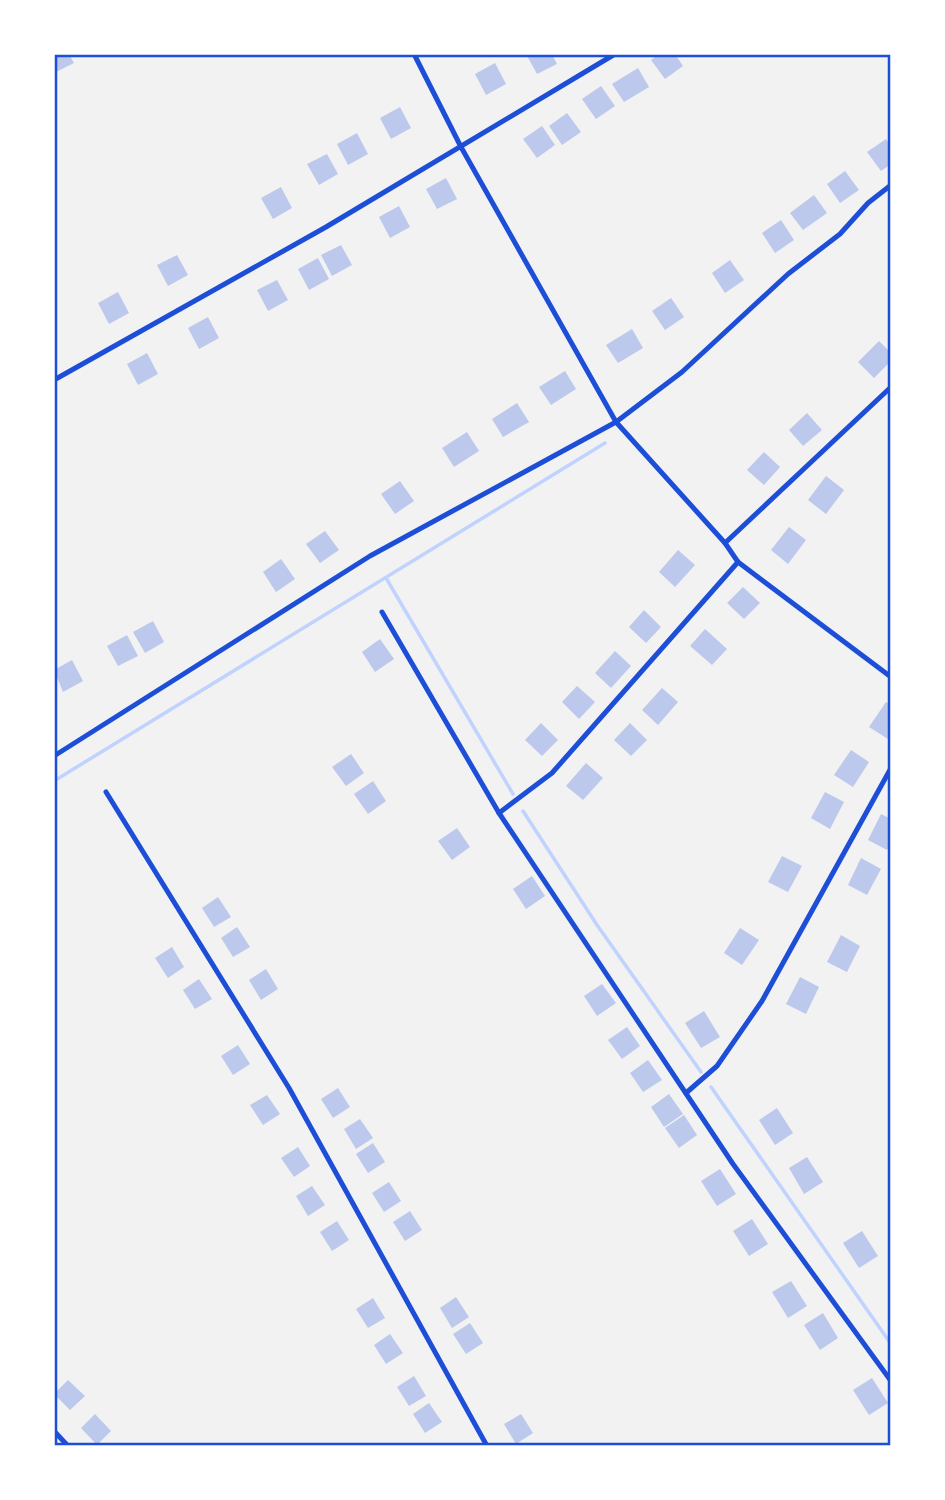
<svg xmlns="http://www.w3.org/2000/svg" width="945" height="1500" font-family="'Exo 2',sans-serif">
  <rect width="100%" height="100%" fill="#f2f2f2"/>
  <g fill="none" stroke-linecap="round" stroke-linejoin="round">
    <g stroke="#bfd3fe" stroke-width="3.5">
      <polyline points="386,578 513,794"/>
      <polyline points="54,781 605,443"/>
      <polyline points="523,811 597,925 701,1072"/>
      <polyline points="711,1087 891,1344"/>
    </g>
  </g>
  <g fill="#bdc9ec">
    <polygon points="54,54 69,54 74,63 54,73"/>
    <polygon points="526,54 552,54 557,64 537,74"/>
    <polygon points="659,54 675,54 683,66 665,79 651,60"/>
    <polygon points="495,63 506,84 486,95 475,74"/>
    <polygon points="638,68 649,87 624,102 612,84"/>
    <polygon points="601,86 615,106 596,119 582,99"/>
    <polygon points="400,107 411,128 391,139 380,118"/>
    <polygon points="567,113 581,132 562,145 549,126"/>
    <polygon points="542,126 555,145 537,158 523,139"/>
    <polygon points="357,133 368,154 348,165 337,144"/>
    <polygon points="886,139 891,146 891,164 881,171 867,152"/>
    <polygon points="327,154 338,174 319,185 307,164"/>
    <polygon points="845,171 859,190 840,203 827,184"/>
    <polygon points="446,178 457,199 437,209 426,189"/>
    <polygon points="281,187 292,208 273,219 261,198"/>
    <polygon points="814,195 827,213 803,230 790,213"/>
    <polygon points="399,206 410,227 390,238 379,217"/>
    <polygon points="781,220 794,240 775,253 762,233"/>
    <polygon points="341,245 352,265 332,276 321,255"/>
    <polygon points="177,255 188,275 168,286 157,265"/>
    <polygon points="318,258 329,279 309,290 298,269"/>
    <polygon points="730,260 744,280 725,293 712,273"/>
    <polygon points="277,280 288,300 268,311 257,290"/>
    <polygon points="118,292 129,313 109,324 98,303"/>
    <polygon points="671,298 684,317 665,330 652,311"/>
    <polygon points="208,317 219,338 199,349 188,328"/>
    <polygon points="632,329 643,348 618,363 606,345"/>
    <polygon points="879,341 891,353 891,361 874,378 858,362"/>
    <polygon points="147,353 158,374 138,385 127,364"/>
    <polygon points="565,371 576,389 551,405 539,387"/>
    <polygon points="517,403 529,422 503,437 492,419"/>
    <polygon points="807,413 822,430 803,446 789,430"/>
    <polygon points="467,432 479,451 454,467 442,448"/>
    <polygon points="764,452 780,467 764,485 747,470"/>
    <polygon points="826,476 844,490 826,514 808,500"/>
    <polygon points="400,481 414,501 395,514 381,494"/>
    <polygon points="789,527 806,540 788,564 771,550"/>
    <polygon points="325,531 339,550 320,563 306,544"/>
    <polygon points="678,550 695,565 675,587 659,572"/>
    <polygon points="281,559 295,579 276,592 263,572"/>
    <polygon points="743,587 760,603 744,619 727,603"/>
    <polygon points="644,610 661,627 646,643 629,627"/>
    <polygon points="153,621 164,642 145,653 133,632"/>
    <polygon points="705,629 727,649 712,665 690,646"/>
    <polygon points="127,635 138,656 118,666 107,646"/>
    <polygon points="380,639 394,659 375,672 362,652"/>
    <polygon points="615,651 631,666 611,688 595,673"/>
    <polygon points="72,660 83,681 63,692 54,670"/>
    <polygon points="577,686 595,702 579,719 562,702"/>
    <polygon points="662,688 678,702 658,725 642,710"/>
    <polygon points="886,702 891,705 891,735 888,739 869,727"/>
    <polygon points="541,723 558,740 542,756 525,740"/>
    <polygon points="630,723 647,740 631,756 614,740"/>
    <polygon points="851,750 869,762 853,787 834,775"/>
    <polygon points="351,754 364,773 346,786 332,767"/>
    <polygon points="586,763 603,778 583,800 566,786"/>
    <polygon points="373,781 386,801 368,814 354,794"/>
    <polygon points="825,792 844,802 830,829 811,818"/>
    <polygon points="881,814 891,819 891,844 887,850 868,840"/>
    <polygon points="457,828 470,847 452,860 438,841"/>
    <polygon points="782,856 802,866 788,892 768,882"/>
    <polygon points="861,858 881,869 867,895 848,885"/>
    <polygon points="532,876 545,896 526,909 513,889"/>
    <polygon points="218,897 231,917 214,927 202,908"/>
    <polygon points="237,927 250,947 233,957 221,938"/>
    <polygon points="740,928 759,940 742,965 724,953"/>
    <polygon points="841,935 860,946 847,972 827,962"/>
    <polygon points="172,947 184,967 168,978 155,958"/>
    <polygon points="266,969 278,989 261,1000 249,980"/>
    <polygon points="800,977 819,987 806,1014 786,1004"/>
    <polygon points="199,979 212,999 195,1009 183,990"/>
    <polygon points="602,984 616,1003 597,1016 584,996"/>
    <polygon points="704,1011 720,1037 701,1048 685,1023"/>
    <polygon points="627,1027 640,1046 622,1059 608,1040"/>
    <polygon points="238,1045 250,1064 233,1075 221,1056"/>
    <polygon points="648,1060 662,1080 643,1092 630,1073"/>
    <polygon points="338,1088 350,1107 333,1118 321,1099"/>
    <polygon points="669,1094 683,1114 664,1127 651,1107"/>
    <polygon points="267,1095 280,1114 263,1125 250,1105"/>
    <polygon points="777,1108 793,1133 775,1145 759,1120"/>
    <polygon points="684,1115 697,1135 679,1148 665,1128"/>
    <polygon points="360,1119 373,1138 356,1149 344,1129"/>
    <polygon points="373,1143 385,1162 368,1173 356,1154"/>
    <polygon points="298,1147 310,1166 294,1177 281,1158"/>
    <polygon points="807,1157 823,1182 804,1194 789,1168"/>
    <polygon points="720,1169 736,1194 717,1206 701,1181"/>
    <polygon points="389,1182 401,1201 384,1212 372,1193"/>
    <polygon points="312,1186 325,1205 308,1216 296,1196"/>
    <polygon points="410,1211 422,1230 405,1241 393,1222"/>
    <polygon points="752,1219 768,1244 749,1256 733,1231"/>
    <polygon points="337,1221 349,1240 332,1251 320,1232"/>
    <polygon points="862,1231 878,1256 859,1268 843,1243"/>
    <polygon points="791,1281 807,1306 788,1318 772,1292"/>
    <polygon points="456,1297 469,1317 452,1328 440,1308"/>
    <polygon points="373,1298 385,1318 368,1328 356,1309"/>
    <polygon points="823,1313 838,1338 820,1350 804,1325"/>
    <polygon points="470,1323 483,1343 466,1354 453,1334"/>
    <polygon points="390,1334 403,1353 386,1364 374,1345"/>
    <polygon points="414,1376 426,1396 409,1406 397,1387"/>
    <polygon points="872,1378 888,1403 869,1415 853,1390"/>
    <polygon points="68,1380 85,1396 70,1410 54,1394"/>
    <polygon points="429,1403 442,1422 425,1433 413,1414"/>
    <polygon points="95,1414 111,1431 97,1445 81,1428"/>
    <polygon points="521,1414 533,1433 516,1444 504,1424"/>
  </g>
  <g fill="none" stroke-linecap="round" stroke-linejoin="round">
    <g stroke="#1d4ed8" stroke-width="5">
      <polyline points="414,54 461,147 616,422 725,543 738,562 891,677"/>
      <polyline points="54,380 326,227 615,54"/>
      <polyline points="725,543 891,387"/>
      <polyline points="382,612 499,813 733,1164 891,1381"/>
      <polyline points="54,756 370,556 616,422 682,372 788,274 840,234 868,203 891,185"/>
      <polyline points="106,792 289,1088 487,1446"/>
      <polyline points="499,813 552,773 738,562"/>
      <polyline points="686,1093 717,1066 762,1001 891,768"/>
      <polyline points="54,1431 68,1446"/>
    </g>
  </g>
  <rect width="945" height="1500" fill="none" stroke="#ffffff" stroke-width="112"/>
  <rect x="56" y="56" width="833" height="1388" fill="none" stroke="#1d4ed8" stroke-width="2.5"/>
</svg>
